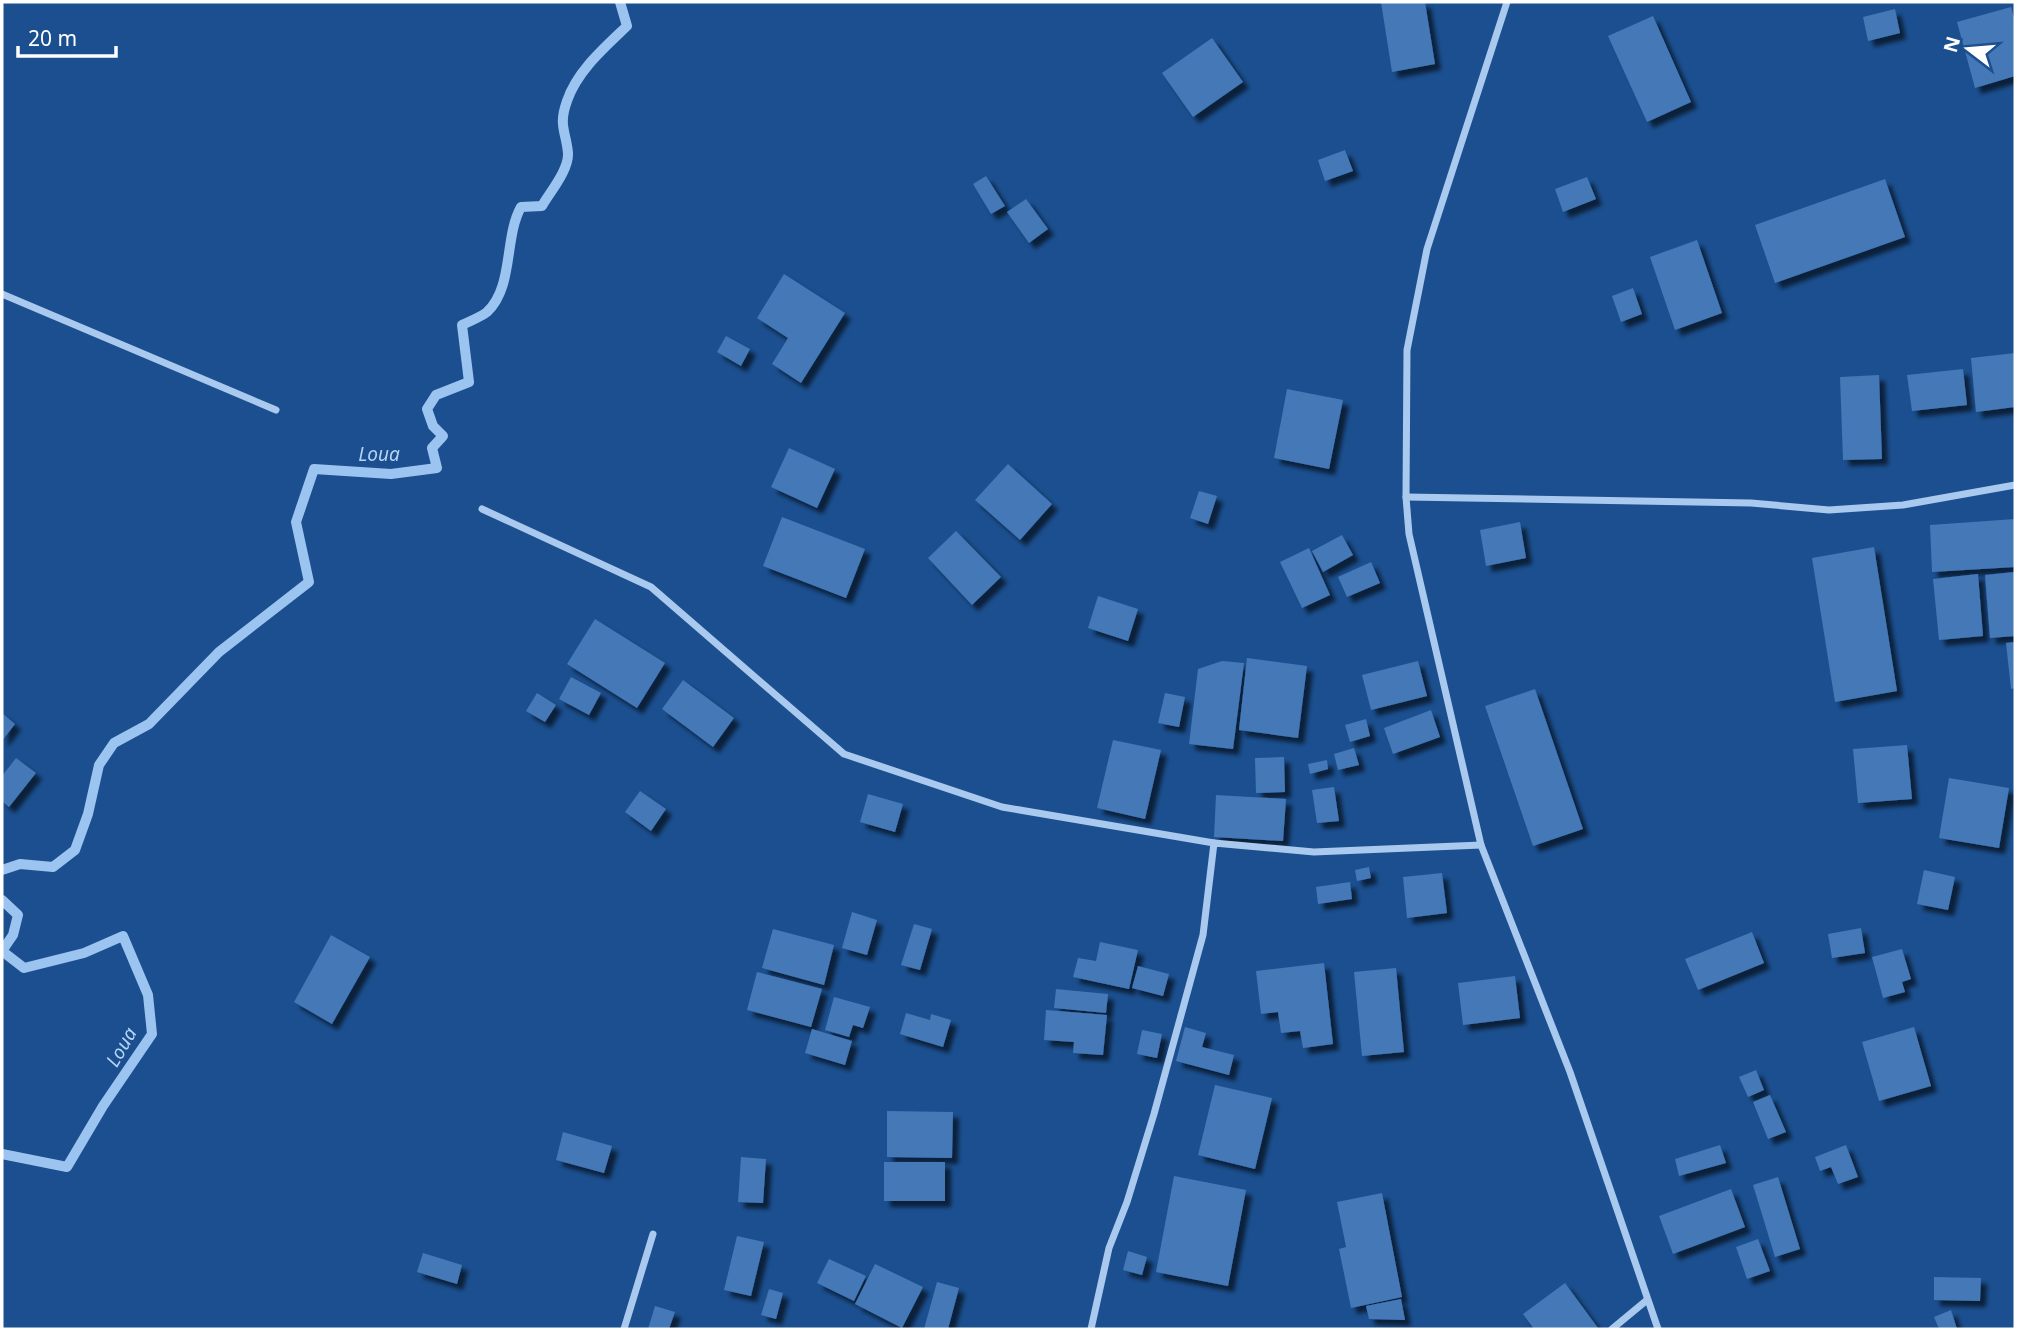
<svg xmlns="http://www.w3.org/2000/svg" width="2017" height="1331" font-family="'Noto Sans',sans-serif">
  <defs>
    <filter id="shadow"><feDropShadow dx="6" dy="6" stdDeviation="2" flood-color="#0009"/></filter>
  </defs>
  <rect width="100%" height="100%" fill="#1b4f8f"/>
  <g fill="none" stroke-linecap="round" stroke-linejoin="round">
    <g stroke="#9cc4f0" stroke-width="10">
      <path d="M2,870L20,864L53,867L75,850L88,814L99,765L114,743L149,724L219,652L309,582L296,522L314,469L391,474L437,468L432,448L443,436L433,426L427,409L436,395L469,382L462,325C470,321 481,317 487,312C514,287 504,237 521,207L542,206C550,192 569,170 568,153C566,131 558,126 567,101C577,71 605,47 627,26L620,2"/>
      <polyline points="2,900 18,915 13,935 2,951 24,968 84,953 123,936 148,995 152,1034 103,1106 67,1167 2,1154"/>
    </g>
  </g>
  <g fill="#4478b7" filter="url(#shadow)">
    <polygon points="1381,2 1425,2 1435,64 1392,72"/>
    <polygon points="2011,7 2015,21 2015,76 1975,88 1957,22"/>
    <polygon points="1895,9 1900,33 1868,41 1863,17"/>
    <polygon points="1653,16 1691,102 1647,122 1608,36"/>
    <polygon points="1212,38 1243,82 1193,117 1162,73"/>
    <polygon points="1345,150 1353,171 1325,181 1318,160"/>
    <polygon points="986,176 1005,206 991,214 973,184"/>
    <polygon points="1587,177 1596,199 1563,212 1555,189"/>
    <polygon points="1885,179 1905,237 1775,283 1755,225"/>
    <polygon points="1026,199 1048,229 1029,243 1007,212"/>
    <polygon points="1697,240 1722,313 1675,330 1650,257"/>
    <polygon points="784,274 845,313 801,383 772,364 788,338 757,318"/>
    <polygon points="1633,288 1642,314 1621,322 1612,296"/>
    <polygon points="726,336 750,349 741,366 717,352"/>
    <polygon points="2015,353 2015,407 1976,412 1971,358"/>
    <polygon points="1963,369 1967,405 1912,411 1907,375"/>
    <polygon points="1879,375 1882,459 1843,460 1840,377"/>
    <polygon points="1287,389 1343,400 1329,469 1274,458"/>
    <polygon points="789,448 835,469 817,508 771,487"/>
    <polygon points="1008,464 1052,504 1020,540 975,500"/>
    <polygon points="1199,491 1217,496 1208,524 1190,518"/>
    <polygon points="782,517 865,549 846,598 763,566"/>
    <polygon points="2015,519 2015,567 1932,572 1930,525"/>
    <polygon points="1520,522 1526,558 1486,566 1480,530"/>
    <polygon points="956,531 1001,577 972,605 928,558"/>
    <polygon points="1342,535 1353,555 1323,572 1312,551"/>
    <polygon points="1874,547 1897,691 1835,702 1812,558"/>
    <polygon points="1309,548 1330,595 1302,608 1280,562"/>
    <polygon points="1371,562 1380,583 1347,597 1338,577"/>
    <polygon points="2015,572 2015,636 1990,638 1985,575"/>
    <polygon points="1978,574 1983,636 1939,640 1933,579"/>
    <polygon points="1098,596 1138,609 1128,641 1088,628"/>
    <polygon points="595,619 665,663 637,708 567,664"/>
    <polygon points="2015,642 2015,688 2011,689 2006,643"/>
    <polygon points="1247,658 1307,666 1298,738 1239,730"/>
    <polygon points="1222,661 1244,663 1233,749 1189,744 1198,669"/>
    <polygon points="1418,661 1427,696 1371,710 1362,675"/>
    <polygon points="571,677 601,693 589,715 559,699"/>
    <polygon points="683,680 734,718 713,747 662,709"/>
    <polygon points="1535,689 1583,829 1533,846 1485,706"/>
    <polygon points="537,693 556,705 545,722 526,711"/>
    <polygon points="1165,693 1185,697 1179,727 1158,723"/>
    <polygon points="1431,710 1440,737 1393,754 1384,728"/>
    <polygon points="2,713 15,724 2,741"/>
    <polygon points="1366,719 1370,736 1350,742 1345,725"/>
    <polygon points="1113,740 1161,750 1145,819 1097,808"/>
    <polygon points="1907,745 1912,799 1858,803 1853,749"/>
    <polygon points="1354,748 1359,765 1338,770 1334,754"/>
    <polygon points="1284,757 1285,792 1256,793 1255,758"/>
    <polygon points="16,758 36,773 9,807 2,801 2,776"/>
    <polygon points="1327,760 1328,769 1310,774 1308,764"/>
    <polygon points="1949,778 2009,788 1999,848 1939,838"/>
    <polygon points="1334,787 1339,821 1317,823 1312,790"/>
    <polygon points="640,791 666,809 651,831 625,812"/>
    <polygon points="868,794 903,804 895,832 860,822"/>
    <polygon points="1216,795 1286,799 1283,841 1214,837"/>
    <polygon points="1369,867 1371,878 1357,881 1355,870"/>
    <polygon points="1924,870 1955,877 1948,910 1917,904"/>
    <polygon points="1442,873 1447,913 1407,918 1403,877"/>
    <polygon points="1350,882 1352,899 1318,904 1316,887"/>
    <polygon points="852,912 877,920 867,955 842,948"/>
    <polygon points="914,924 932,929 920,970 901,965"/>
    <polygon points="1861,928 1865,953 1832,958 1828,934"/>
    <polygon points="773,929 834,945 824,985 762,968"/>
    <polygon points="1752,932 1764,963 1698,990 1685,959"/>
    <polygon points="331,935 370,957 332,1024 294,1002"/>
    <polygon points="1100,942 1138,950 1129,989 1073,977 1078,958 1096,961"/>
    <polygon points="1902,949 1911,979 1902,982 1905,992 1883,998 1872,957"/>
    <polygon points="1324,963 1333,1044 1303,1048 1300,1031 1281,1033 1278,1012 1261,1014 1256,971"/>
    <polygon points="1138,966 1169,974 1163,996 1132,988"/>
    <polygon points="1396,968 1404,1052 1362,1056 1354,972"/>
    <polygon points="757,972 822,989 811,1027 747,1010"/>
    <polygon points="1515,976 1520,1018 1463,1025 1458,983"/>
    <polygon points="1056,989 1108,994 1106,1013 1054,1008"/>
    <polygon points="834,997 870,1007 863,1028 853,1025 849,1037 825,1030"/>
    <polygon points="1046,1010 1107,1015 1103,1055 1073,1053 1074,1042 1044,1040"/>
    <polygon points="906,1013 930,1020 931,1014 951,1020 943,1047 900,1034"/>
    <polygon points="1185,1027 1206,1033 1202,1047 1234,1055 1229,1075 1176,1061"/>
    <polygon points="1914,1027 1931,1086 1879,1101 1862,1042"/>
    <polygon points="812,1029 852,1041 845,1065 805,1053"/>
    <polygon points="1142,1030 1162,1034 1157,1058 1137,1054"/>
    <polygon points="1756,1070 1764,1090 1748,1097 1739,1077"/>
    <polygon points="1215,1085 1272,1098 1255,1169 1198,1155"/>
    <polygon points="1770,1095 1786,1132 1768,1139 1753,1102"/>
    <polygon points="887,1111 953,1112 952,1158 887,1157"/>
    <polygon points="563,1132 612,1146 604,1173 556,1160"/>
    <polygon points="1720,1145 1726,1163 1679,1176 1675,1159"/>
    <polygon points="1846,1145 1858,1177 1838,1184 1831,1167 1820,1171 1815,1157"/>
    <polygon points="741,1157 766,1159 763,1203 738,1202"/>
    <rect x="884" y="1162" width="61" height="39"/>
    <polygon points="1174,1176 1246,1190 1228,1286 1156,1272"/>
    <polygon points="1778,1177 1800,1249 1775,1257 1753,1185"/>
    <polygon points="1731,1189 1745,1227 1673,1254 1659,1216"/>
    <polygon points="1382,1193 1402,1297 1351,1308 1339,1249 1346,1247 1337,1202"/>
    <polygon points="737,1236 764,1242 751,1296 724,1290"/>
    <polygon points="1758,1239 1770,1271 1747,1279 1736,1247"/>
    <polygon points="1128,1251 1147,1257 1142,1275 1123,1270"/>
    <polygon points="423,1253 462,1265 457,1284 417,1272"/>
    <polygon points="829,1259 866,1276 854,1301 817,1283"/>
    <polygon points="875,1264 923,1287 902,1328 855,1304"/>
    <polygon points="1934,1277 1981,1278 1980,1301 1934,1300"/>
    <polygon points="937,1282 959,1288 948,1329 924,1329"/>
    <polygon points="1565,1283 1598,1328 1597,1329 1534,1329 1523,1314"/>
    <polygon points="769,1289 783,1293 776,1319 761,1315"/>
    <polygon points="1401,1299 1405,1320 1369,1319 1366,1306"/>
    <polygon points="655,1306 675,1312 669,1329 648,1329"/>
    <polygon points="1951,1310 1957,1329 1939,1329 1934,1317"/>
  </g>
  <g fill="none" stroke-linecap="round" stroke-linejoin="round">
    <g stroke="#a9c9ee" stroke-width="7">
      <polyline points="1507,2 1427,249 1407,350 1406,497 1409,534 1481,845 1570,1072 1658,1329"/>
      <polyline points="2,294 276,410"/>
      <polyline points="1406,497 1751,503 1829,510 1903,505 2015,485"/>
      <polyline points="482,509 651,587 844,754 1002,807 1214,843"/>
      <polyline points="624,1329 653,1234"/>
      <polyline points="1091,1329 1109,1248 1127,1202 1154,1114 1203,935 1214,843 1314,852 1481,845"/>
      <polyline points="1612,1329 1647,1300"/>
    </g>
  </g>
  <g text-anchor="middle" stroke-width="7" stroke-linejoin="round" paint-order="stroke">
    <g font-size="19" font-style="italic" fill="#b5d3f5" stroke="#1b4f8f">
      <text x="379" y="461">Loua</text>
      <text transform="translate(121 1047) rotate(-60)" y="7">Loua</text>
    </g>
  </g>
  <rect width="2017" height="1331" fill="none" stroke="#ffffff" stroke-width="7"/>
  <g transform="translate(1968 49) rotate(286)" stroke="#1b4f8f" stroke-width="5" paint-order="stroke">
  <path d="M0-5L12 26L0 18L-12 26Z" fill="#ffffff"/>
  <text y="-10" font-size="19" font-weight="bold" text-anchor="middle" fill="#ffffff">N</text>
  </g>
  <path d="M18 46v10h98v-10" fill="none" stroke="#ffffff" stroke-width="3.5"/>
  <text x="28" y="46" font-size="21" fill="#ffffff" stroke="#1b4f8f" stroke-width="5" paint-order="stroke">20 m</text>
</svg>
